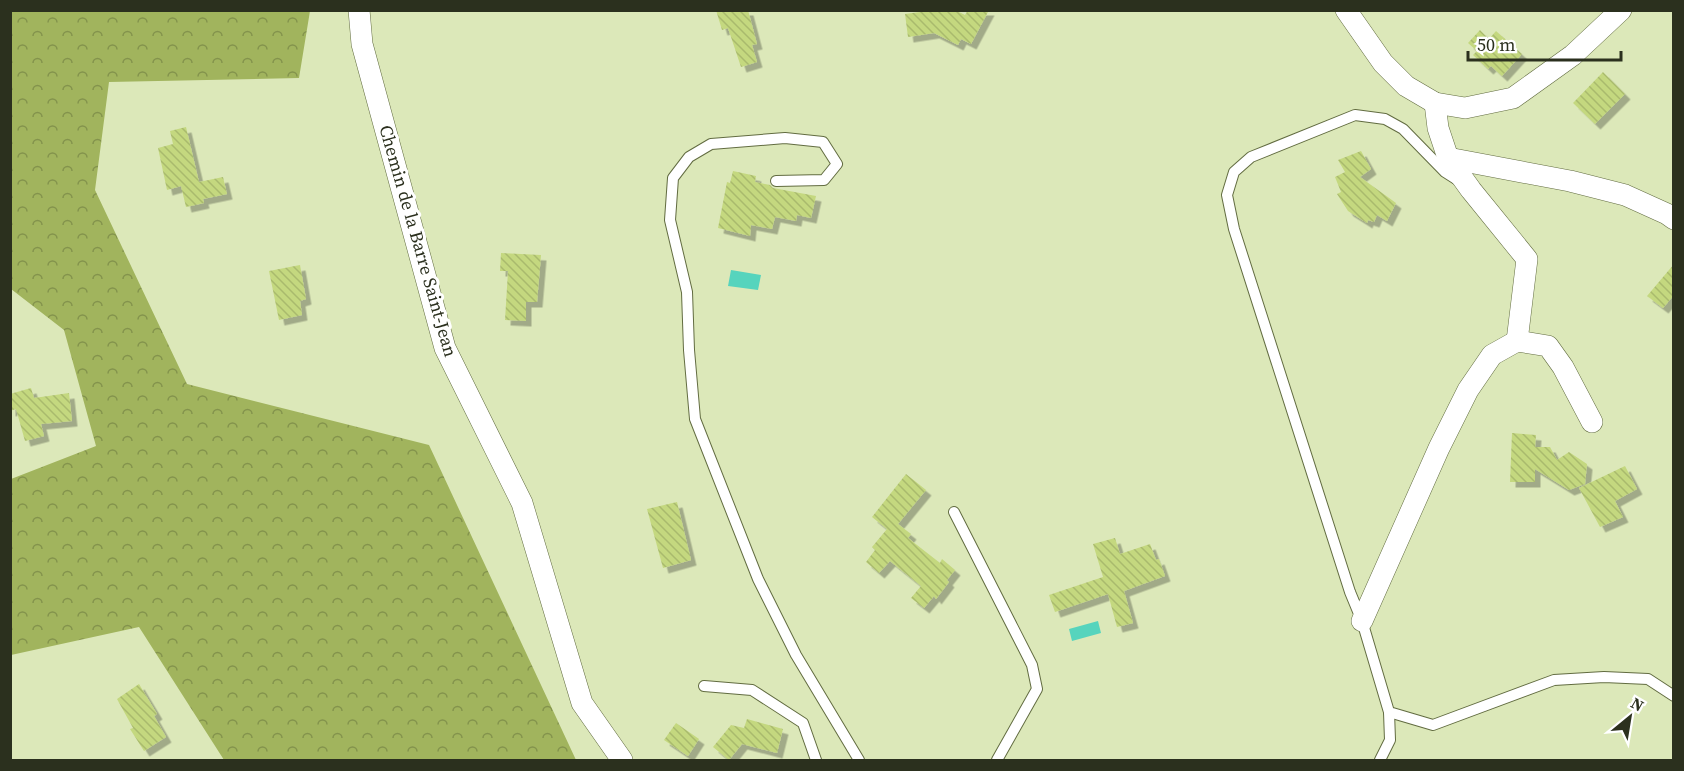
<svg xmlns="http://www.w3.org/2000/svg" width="1684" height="771" font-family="'Source Serif 4',serif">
  <defs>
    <pattern id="forest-crowns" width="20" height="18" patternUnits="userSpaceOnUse" patternTransform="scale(1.5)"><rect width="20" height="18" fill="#a1b45d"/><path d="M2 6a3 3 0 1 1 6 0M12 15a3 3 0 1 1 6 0" fill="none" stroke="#83934c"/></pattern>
    <pattern id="building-back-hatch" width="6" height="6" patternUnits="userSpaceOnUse" patternTransform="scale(1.5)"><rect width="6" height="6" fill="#c4d87f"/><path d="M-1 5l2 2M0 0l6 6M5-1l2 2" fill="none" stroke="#a9ba6d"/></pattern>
    <filter id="shadow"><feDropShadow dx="5.5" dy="5.5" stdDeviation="0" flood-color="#0004"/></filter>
  </defs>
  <rect width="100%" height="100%" fill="#dce8b9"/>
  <polygon fill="url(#forest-crowns)" points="10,11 310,11 299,78 109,82 95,190 187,384 429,445 576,760 224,760 139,627 11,655 11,479 96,446 64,330 11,289"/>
  <g fill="#56d4bd">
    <polygon points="731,270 761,275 758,290 728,286"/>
    <polygon points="1098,621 1101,633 1072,641 1069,629"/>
  </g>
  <g fill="url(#building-back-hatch)" filter="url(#shadow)">
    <polygon points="716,10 748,10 757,44 752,45 757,62 741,67 728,28 722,30"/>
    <polygon points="935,10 955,10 965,15 968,10 989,10 971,44 961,39 958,45 934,33 908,37 905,14"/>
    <polygon points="1480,30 1489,39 1496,31 1522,54 1502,76 1491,66 1488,69 1473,55 1477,51 1468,43"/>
    <polygon points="1603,72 1625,94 1595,124 1573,103"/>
    <polygon points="186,127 199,182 223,177 227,194 203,199 204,203 186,207 181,186 167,190 158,148 173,144 170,131"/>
    <polygon points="1361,151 1371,169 1360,177 1396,203 1387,221 1377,215 1374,222 1368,220 1367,223 1348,211 1337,194 1341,192 1335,177 1345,172 1338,160"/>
    <polygon points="733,171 756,176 755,182 770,185 773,188 816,196 811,218 797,215 796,221 775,217 772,229 751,225 750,236 718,228 727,182 730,183"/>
    <polygon points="501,253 541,255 537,302 526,302 526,321 505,320 508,271 500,271"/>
    <polygon points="1674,264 1674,295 1663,308 1647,296"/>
    <polygon points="300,265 306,299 300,301 302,315 279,320 269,271"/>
    <polygon points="31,388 34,398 69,393 72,421 41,424 44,436 25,441 16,409 10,411 10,394"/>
    <polygon points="1512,433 1536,435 1535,447 1550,447 1557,460 1569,452 1587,464 1585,484 1569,490 1535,469 1535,482 1510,482"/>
    <polygon points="1625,466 1637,489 1615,501 1623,517 1600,527 1579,488"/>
    <polygon points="906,474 926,490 898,524 911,534 908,538 940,563 942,559 955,570 947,580 949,582 936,599 934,596 924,608 911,598 921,586 890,561 879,573 866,562 875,550 872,547 887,529 872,517"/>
    <polygon points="677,502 691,560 663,568 647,509"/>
    <polygon points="1115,538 1120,554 1150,544 1156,560 1159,559 1165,576 1124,591 1133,623 1117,627 1108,594 1055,612 1049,595 1103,577 1093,544"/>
    <polygon points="139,684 157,714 154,716 166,737 144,751 130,729 133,728 117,699"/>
    <polygon points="747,719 783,729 777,753 742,744 729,760 713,747 731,725 744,728"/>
    <polygon points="676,723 699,739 688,756 664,740"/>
  </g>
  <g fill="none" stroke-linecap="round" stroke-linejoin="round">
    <defs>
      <g id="lane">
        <polyline points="1456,179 1445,172 1403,129 1385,119 1355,115 1251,157 1234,172 1227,195 1234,229 1350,592 1362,621 1389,712 1433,725 1554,680 1604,677 1648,679 1674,696"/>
        <polyline points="776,181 824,180 837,164 823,142 785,138 711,144 689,157 673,178 670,220 687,292 689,350 695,419 758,579 796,655 859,760"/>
        <polyline points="954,512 1032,665 1037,689 997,760"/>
        <polyline points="704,686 752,690 803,723 816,760"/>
        <polyline points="1380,760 1390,740 1389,712"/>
      </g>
      <g id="street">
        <polyline points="359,10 362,44 445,348 522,503 582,703 622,760"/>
        <polyline points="1346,10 1383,63 1406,86 1435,103 1465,108 1513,98 1573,55 1621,10"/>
        <polyline points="1435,103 1438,128 1448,158 1471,190 1527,259 1517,341"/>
        <polyline points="1448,158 1570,181 1625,195 1667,214 1674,219"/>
        <polyline points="1362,621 1439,448 1468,390 1492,355 1517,341 1548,346 1563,367 1592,422"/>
      </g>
    </defs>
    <use href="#lane" stroke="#626c41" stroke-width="12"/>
    <use href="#street" stroke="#626c41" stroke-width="22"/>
    <use href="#lane" stroke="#fff" stroke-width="10"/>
    <use href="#street" stroke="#fff" stroke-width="21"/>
  </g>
  <g text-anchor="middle" stroke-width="6" stroke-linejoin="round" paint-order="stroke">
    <g font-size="18" fill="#2b301e" stroke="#fff">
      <text transform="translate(418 241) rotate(74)" y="6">Chemin de la Barre Saint-Jean</text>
    </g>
  </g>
  <rect width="1684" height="771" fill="none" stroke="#2b301e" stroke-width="24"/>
  <g transform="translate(1630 717) rotate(30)" stroke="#ffffff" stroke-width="4.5" paint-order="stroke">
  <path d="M0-4.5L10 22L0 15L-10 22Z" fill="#2b301e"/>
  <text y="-9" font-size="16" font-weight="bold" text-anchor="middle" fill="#2b301e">N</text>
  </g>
  <path d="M1468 51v9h153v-9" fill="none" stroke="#2b301e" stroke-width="3"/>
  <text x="1477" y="51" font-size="18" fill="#2b301e" stroke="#ffffff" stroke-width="4.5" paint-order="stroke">50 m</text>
</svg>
